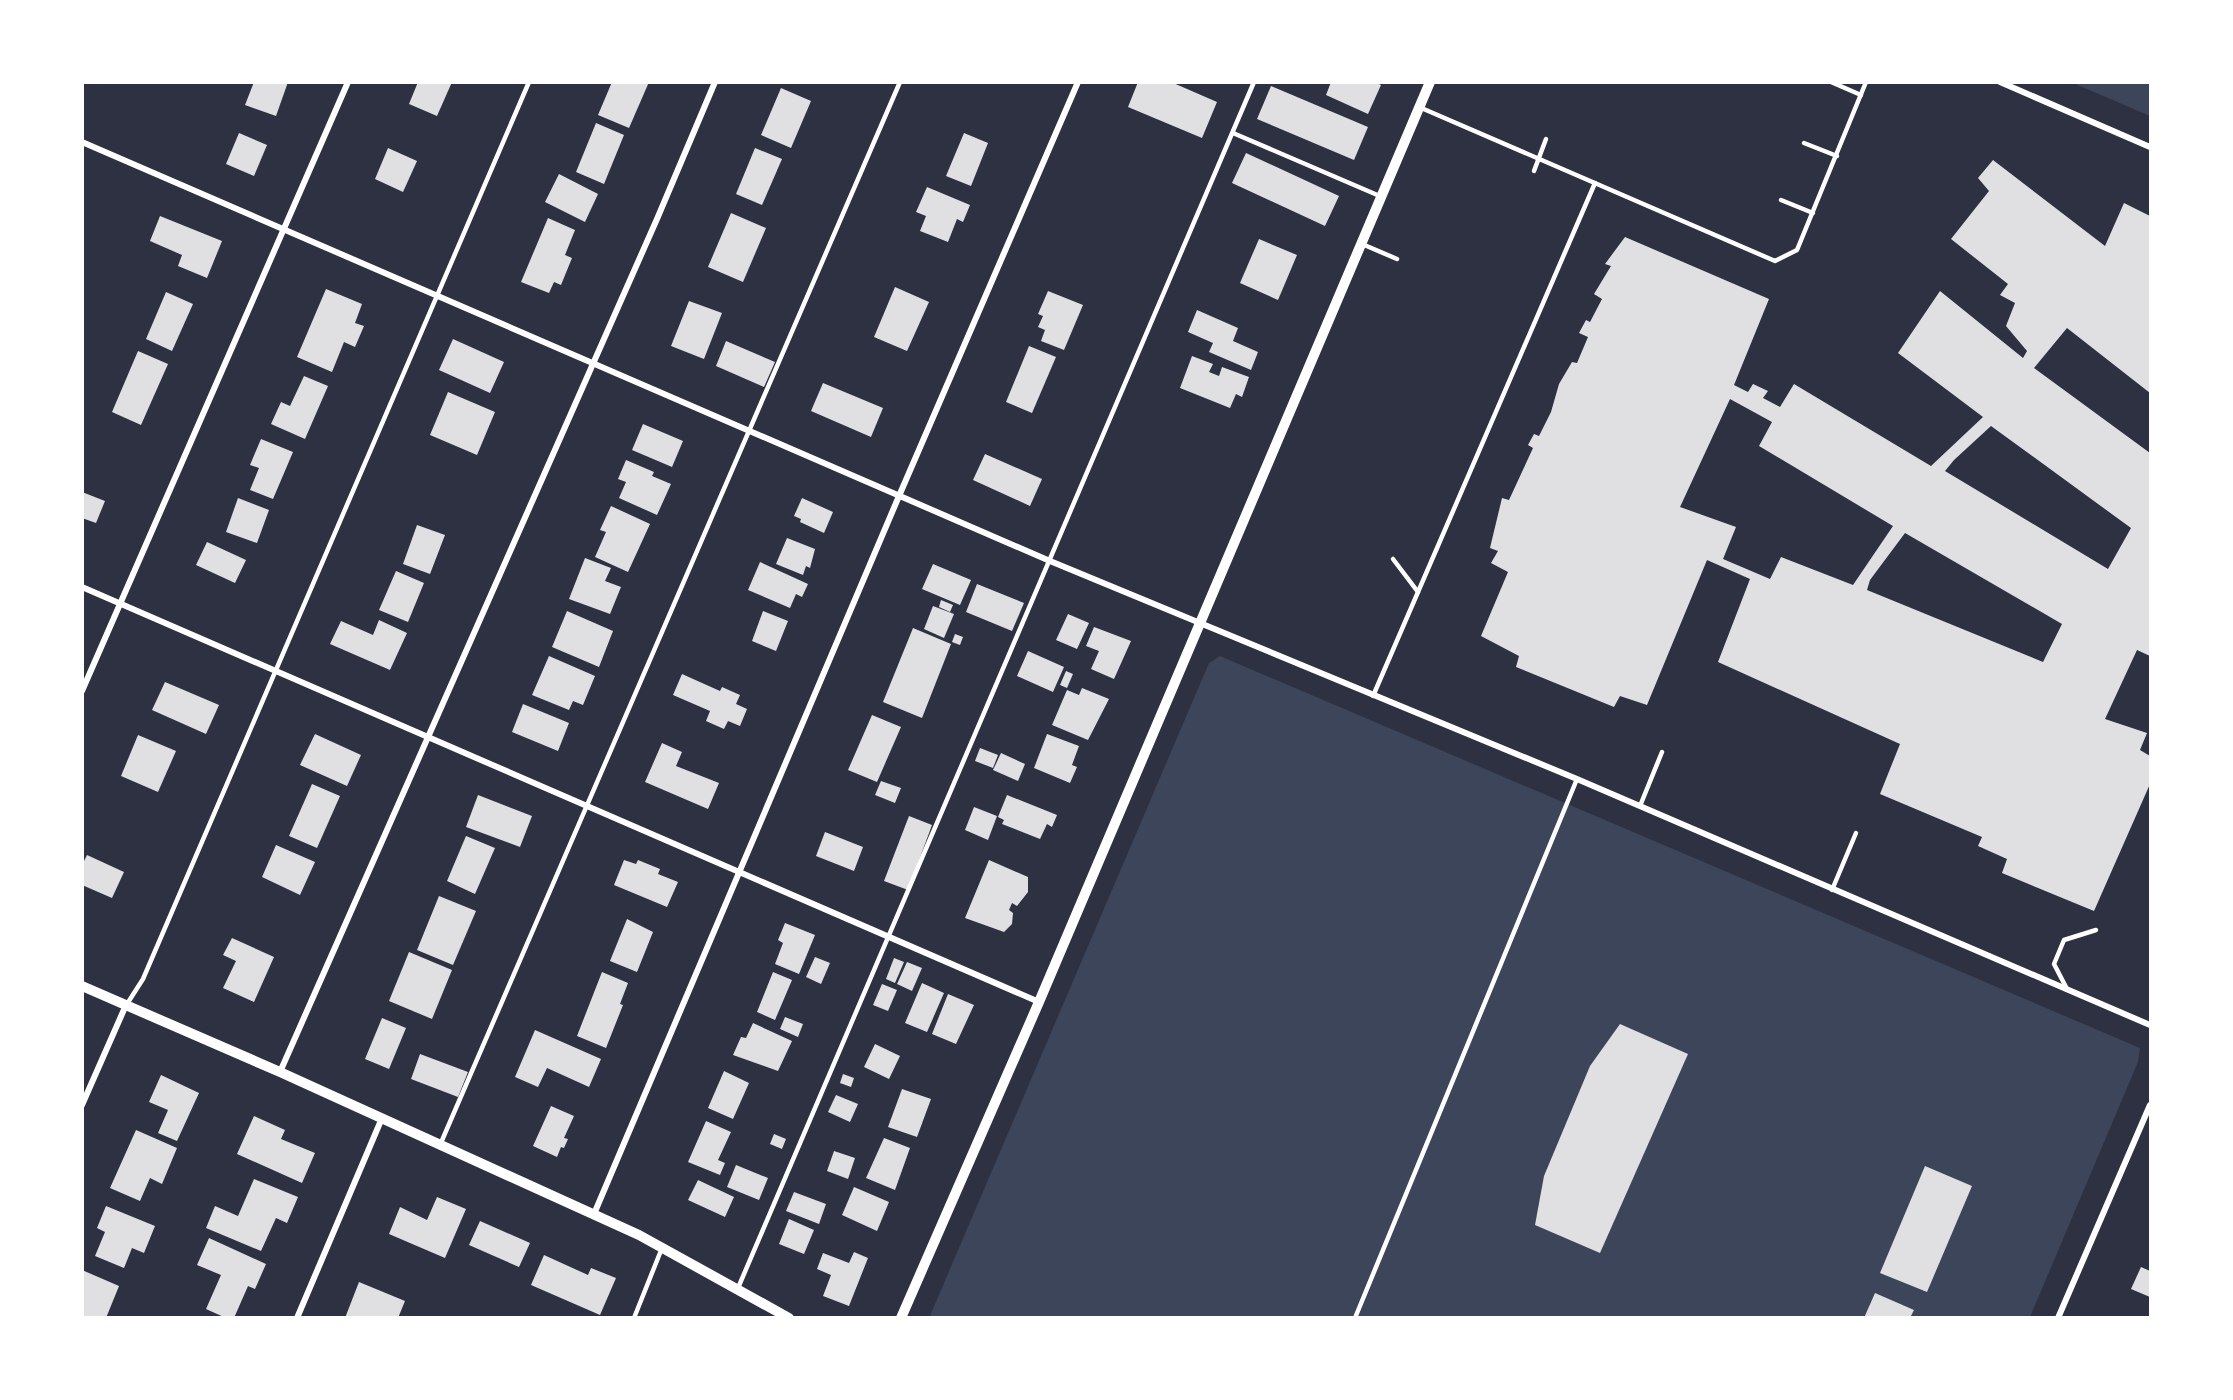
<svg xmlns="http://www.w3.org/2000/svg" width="2233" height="1400" font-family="Jost,sans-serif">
  <rect width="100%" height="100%" fill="#2d3142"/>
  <g fill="#3c4559">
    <polygon points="2073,83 2150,83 2150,116"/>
    <polygon points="1220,656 2140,1048 2138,1062 2030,1317 929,1318 1209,663"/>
  </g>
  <g fill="#e0e0e3" fill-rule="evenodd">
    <polygon points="254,82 288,82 276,116 245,105"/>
    <polygon points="418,82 452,82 437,116 409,104"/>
    <polygon points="612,82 649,82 629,128 598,115"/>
    <polygon points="1138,82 1171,82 1217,102 1202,138 1128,107"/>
    <polygon points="1331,82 1375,82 1381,85 1368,114 1326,95"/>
    <polygon points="1271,86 1368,127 1354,160 1257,119"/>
    <polygon points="781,88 811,101 791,148 761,135"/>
    <polygon points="596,123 624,135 604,184 576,172"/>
    <polygon points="239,133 267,145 254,176 226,164"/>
    <polygon points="964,133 988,143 971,186 946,176"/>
    <polygon points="388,148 417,161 403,192 375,179"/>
    <polygon points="755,148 782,159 762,205 736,194"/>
    <polygon points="1246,153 1339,196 1325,226 1232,183"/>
    <path d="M1993,160L2105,246L2124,203L2150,216V393L2067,328L2034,368L2150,453V656L2137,650L2105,719L2147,733L2140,750L2150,756V784L2094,911L2002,873L2007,859L1978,846L1982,837L1880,794L1900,744L1718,662L1750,579L1707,560L1647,705L1620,696L1614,707L1516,667L1519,656L1481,636L1508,572L1491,563L1498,551L1490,548L1502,498L1509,500L1533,448L1528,445L1534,434L1539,436L1551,412L1559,384L1572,362L1577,363L1588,337L1579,333L1586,320L1590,322L1602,299L1594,294L1611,266L1605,264L1625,237L1769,299L1734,385L1748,392L1753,384L1768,391L1763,398L1780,407L1794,384L1931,466L1983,417L1898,353L1940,291L2023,358L2027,351L2006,326L2015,303L2000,295L2008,284L1951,239L1989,191L1978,178ZM1730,399L1772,422L1759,446L1893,526L1853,585L1781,557L1770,579L1723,559L1736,527L1680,507ZM1991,426L2131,528L2108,569L1945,471L1954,460ZM1905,533L2062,624L2043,662L1867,590L1870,580Z"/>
    <polygon points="559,174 598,194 585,222 545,202"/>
    <polygon points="927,187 970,205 963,222 957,219 948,242 920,231 926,216 916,212"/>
    <polygon points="731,213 766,228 743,282 708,267"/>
    <polygon points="160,216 222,241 207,278 178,266 182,255 150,241"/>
    <polygon points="548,218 575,230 565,255 572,258 561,285 554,282 549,293 521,282"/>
    <polygon points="1259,239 1297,255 1278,300 1240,283"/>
    <polygon points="895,287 929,302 907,351 874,337"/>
    <polygon points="326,289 362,304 355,323 364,326 355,347 344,342 332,372 297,357"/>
    <polygon points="1048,291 1083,305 1064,350 1041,341 1045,330 1038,327 1043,316 1038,314"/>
    <polygon points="166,292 193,304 172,351 146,339"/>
    <polygon points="689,301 722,313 704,359 671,346"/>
    <polygon points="1197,310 1238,328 1233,341 1258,352 1251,370 1209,352 1213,343 1188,332"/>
    <polygon points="453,339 504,362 490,393 439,370"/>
    <polygon points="726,341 775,362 764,387 716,366"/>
    <polygon points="1029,346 1056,357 1032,413 1006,402"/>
    <polygon points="138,351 168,364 141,425 112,412"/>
    <polygon points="1192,356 1213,364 1209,372 1219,376 1222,367 1249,377 1242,397 1236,394 1230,408 1180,388"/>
    <polygon points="304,376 328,386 305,439 271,424 281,402 290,406"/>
    <polygon points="823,383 883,408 871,437 811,411"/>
    <polygon points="448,392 495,412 477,455 430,435"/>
    <polygon points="643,424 683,441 672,467 632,450"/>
    <polygon points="261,439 293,452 273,499 250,490 259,468 250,465"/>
    <polygon points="985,454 1042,479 1030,506 973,480"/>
    <polygon points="626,460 654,472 652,476 671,484 657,515 619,498 626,482 618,479"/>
    <polygon points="82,492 105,501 96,523 82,518"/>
    <polygon points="238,498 269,510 257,543 226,532"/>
    <polygon points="802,498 833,512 824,533 800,522 801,519 794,516"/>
    <polygon points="611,506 650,524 628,572 595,557 606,532 600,530"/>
    <polygon points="417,525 445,535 430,574 403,564"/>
    <polygon points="787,538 815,549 810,568 806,566 803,575 776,564"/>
    <polygon points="207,542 246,560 235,583 196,565"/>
    <polygon points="585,558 611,568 605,581 621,587 610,614 569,599"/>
    <polygon points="760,562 808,584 802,597 796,594 790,608 748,590"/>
    <polygon points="933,564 971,580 960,605 922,589"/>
    <polygon points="396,571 424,583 408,622 379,610"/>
    <polygon points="977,584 1024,603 1012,631 966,612"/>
    <polygon points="941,600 953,605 950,612 939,607"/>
    <polygon points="933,606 954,614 944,638 924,629"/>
    <polygon points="567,611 613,631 599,667 552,647"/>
    <polygon points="763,611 788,621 776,651 752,641"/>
    <polygon points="1068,614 1089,623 1077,649 1056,640"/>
    <polygon points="379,620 407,633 390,670 330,644 341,621 373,635"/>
    <polygon points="1094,627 1131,641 1114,679 1091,669 1099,651 1086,646"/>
    <polygon points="913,628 951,644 922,718 883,702"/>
    <polygon points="955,634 963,637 960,645 952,642"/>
    <polygon points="1028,651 1064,667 1053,692 1017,676"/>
    <polygon points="549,656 595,676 583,705 573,701 569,710 532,695"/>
    <polygon points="1066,671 1073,674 1067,688 1060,685"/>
    <polygon points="682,674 720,691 722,687 740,695 736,704 747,709 740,726 728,721 724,729 706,721 710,711 673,695"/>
    <polygon points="165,682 219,705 206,734 152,710"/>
    <polygon points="1082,688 1109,699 1088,740 1052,725 1067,690 1079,695"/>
    <polygon points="523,704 569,723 558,751 512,732"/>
    <polygon points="872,715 901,727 877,782 848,770"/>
    <polygon points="315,734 361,755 347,786 300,765"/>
    <polygon points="1047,734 1079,746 1072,765 1077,767 1070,783 1034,768"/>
    <polygon points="138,735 176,751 158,792 121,776"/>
    <polygon points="662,743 682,752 676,766 719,783 708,809 645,782"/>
    <polygon points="980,748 998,755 993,768 975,761"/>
    <polygon points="1001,753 1025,764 1018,781 993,770"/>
    <polygon points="881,781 901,788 895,803 875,795"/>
    <polygon points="312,784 340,796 317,848 289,836"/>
    <polygon points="478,795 532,816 520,847 466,827"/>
    <polygon points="1007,795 1057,815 1052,827 1047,824 1040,839 1002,824 1004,820 998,817"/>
    <polygon points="974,807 997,816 988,840 965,830"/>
    <polygon points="909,816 932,825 908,890 884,881"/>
    <polygon points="825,832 863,847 854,871 816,856"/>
    <polygon points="466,836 495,848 475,894 447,881"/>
    <polygon points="276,845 315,862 300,895 262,877"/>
    <polygon points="87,855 124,872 112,898 82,885 82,865"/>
    <polygon points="624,860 636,864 638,860 660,869 658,874 678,882 667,907 614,885"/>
    <polygon points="989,860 1028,877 1028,892 1017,906 1012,903 1009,910 1013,913 1012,924 1004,932 965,918"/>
    <polygon points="439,896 476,911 453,965 417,950"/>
    <polygon points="627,919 653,932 637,972 610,961"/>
    <polygon points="785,923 815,935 799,974 775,964 783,943 778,940"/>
    <polygon points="232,938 274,957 254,1002 223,988 236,961 223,955"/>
    <polygon points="409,952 452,970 432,1019 389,1001"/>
    <polygon points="815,957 830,963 821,984 806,977"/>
    <polygon points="894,958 904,962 895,983 886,979"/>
    <polygon points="907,962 922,968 912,991 897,984"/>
    <polygon points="602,972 628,983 620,1004 623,1005 606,1048 577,1036"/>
    <polygon points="773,972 792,980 775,1020 757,1012"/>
    <polygon points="922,983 944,993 927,1032 905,1023"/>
    <polygon points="882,984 897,990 888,1011 873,1005"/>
    <polygon points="948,994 974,1005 956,1044 932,1034"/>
    <polygon points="785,1017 803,1024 798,1037 780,1029"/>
    <polygon points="382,1018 406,1028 389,1069 365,1059"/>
    <polygon points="753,1023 792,1041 778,1071 733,1055 741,1037 746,1038"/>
    <polygon points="1620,1024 1688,1054 1600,1253 1535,1225 1544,1176 1590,1066"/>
    <polygon points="535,1030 601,1059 589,1087 547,1068 538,1087 515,1077"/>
    <polygon points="875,1044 900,1056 889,1079 864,1067"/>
    <polygon points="420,1054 468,1072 458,1097 411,1079"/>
    <polygon points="724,1071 749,1083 733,1119 708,1108"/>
    <polygon points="843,1074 854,1078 851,1087 840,1083"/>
    <polygon points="161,1075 199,1093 177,1141 158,1133 168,1110 149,1102"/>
    <polygon points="902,1089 931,1099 917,1137 888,1127"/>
    <polygon points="836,1095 858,1104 850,1122 828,1112"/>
    <polygon points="551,1106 574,1116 564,1138 568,1139 564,1148 561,1147 557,1157 533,1146"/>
    <polygon points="254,1116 285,1130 281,1139 315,1153 302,1183 237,1154"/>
    <polygon points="706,1121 731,1132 718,1160 725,1163 720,1175 688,1162"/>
    <polygon points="136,1130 177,1148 162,1184 150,1178 140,1201 110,1188"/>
    <polygon points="774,1134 786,1139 782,1149 770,1144"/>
    <polygon points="884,1138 910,1148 895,1190 866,1178"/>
    <polygon points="834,1151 855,1158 848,1179 827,1171"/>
    <polygon points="736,1165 768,1178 759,1200 727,1187"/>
    <polygon points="1925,1166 1972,1186 1927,1292 1880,1273"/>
    <polygon points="254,1179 298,1197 287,1223 276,1218 261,1251 206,1228 215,1206 238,1216"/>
    <polygon points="698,1180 734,1197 725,1217 688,1200"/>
    <polygon points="854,1187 889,1202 877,1231 842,1215"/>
    <polygon points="794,1192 826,1204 819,1224 786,1211"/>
    <polygon points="437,1197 466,1209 445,1258 389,1234 400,1207 427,1220"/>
    <polygon points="106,1206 155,1226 144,1253 132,1248 124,1268 95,1256 105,1232 97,1228"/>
    <polygon points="789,1219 814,1230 804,1254 779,1244"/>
    <polygon points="480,1221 530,1243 519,1267 469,1245"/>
    <polygon points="209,1238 266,1264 255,1289 248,1286 234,1318 226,1318 206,1309 221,1275 197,1265"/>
    <polygon points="854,1252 868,1258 849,1306 823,1296 831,1275 817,1269 823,1253 849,1263"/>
    <polygon points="544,1255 588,1275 591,1268 616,1278 600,1315 531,1285"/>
    <polygon points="2141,1267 2150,1271 2150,1297 2131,1289"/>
    <polygon points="82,1270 119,1286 106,1318 82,1318"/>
    <polygon points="359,1282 405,1301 398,1318 345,1318"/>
    <polygon points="1875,1293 1914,1310 1910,1318 1864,1318"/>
  </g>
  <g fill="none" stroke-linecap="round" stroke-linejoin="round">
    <g stroke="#fff" stroke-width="4.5">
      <polyline points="1831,82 1861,95"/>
      <polyline points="1419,107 1775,261 1797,250 1866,82"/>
      <polyline points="1233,133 1382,197"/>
      <polyline points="1804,143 1837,156"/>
      <polyline points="1534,171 1546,139"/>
      <polyline points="1781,200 1813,213"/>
      <polyline points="1362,244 1397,259"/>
      <polyline points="1393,559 1418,592"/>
      <polyline points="1373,696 1595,183"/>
      <polyline points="1640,806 1662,752"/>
      <polyline points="1832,890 1856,833"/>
      <polyline points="2067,989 2054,964 2064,940 2096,930"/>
      <polyline points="127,1004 143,979 529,82"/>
      <polyline points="440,1145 900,82"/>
      <polyline points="738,1288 1254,82"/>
      <polyline points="634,1318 662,1248"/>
      <polyline points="1355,1318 1577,779"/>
    </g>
    <g stroke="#fff" stroke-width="6">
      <polyline points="2000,82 2150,147"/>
      <polyline points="82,142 1050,561 1577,779 2150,1025"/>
      <polyline points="82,587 1039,1002"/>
      <polyline points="82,691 348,82"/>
      <polyline points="280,1072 657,219 715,82"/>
      <polyline points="82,1105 126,1005"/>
      <polyline points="594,1214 899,496 1078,82"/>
      <polyline points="297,1318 382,1118"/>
      <polyline points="2058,1318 2150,1105"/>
    </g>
    <g stroke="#fff" stroke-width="10">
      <polyline points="82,986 280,1072 639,1235 789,1318"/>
      <polyline points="901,1318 1039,1002 1430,82"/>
    </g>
  </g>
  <rect width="2233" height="1400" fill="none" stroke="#ffffff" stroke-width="168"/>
</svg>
